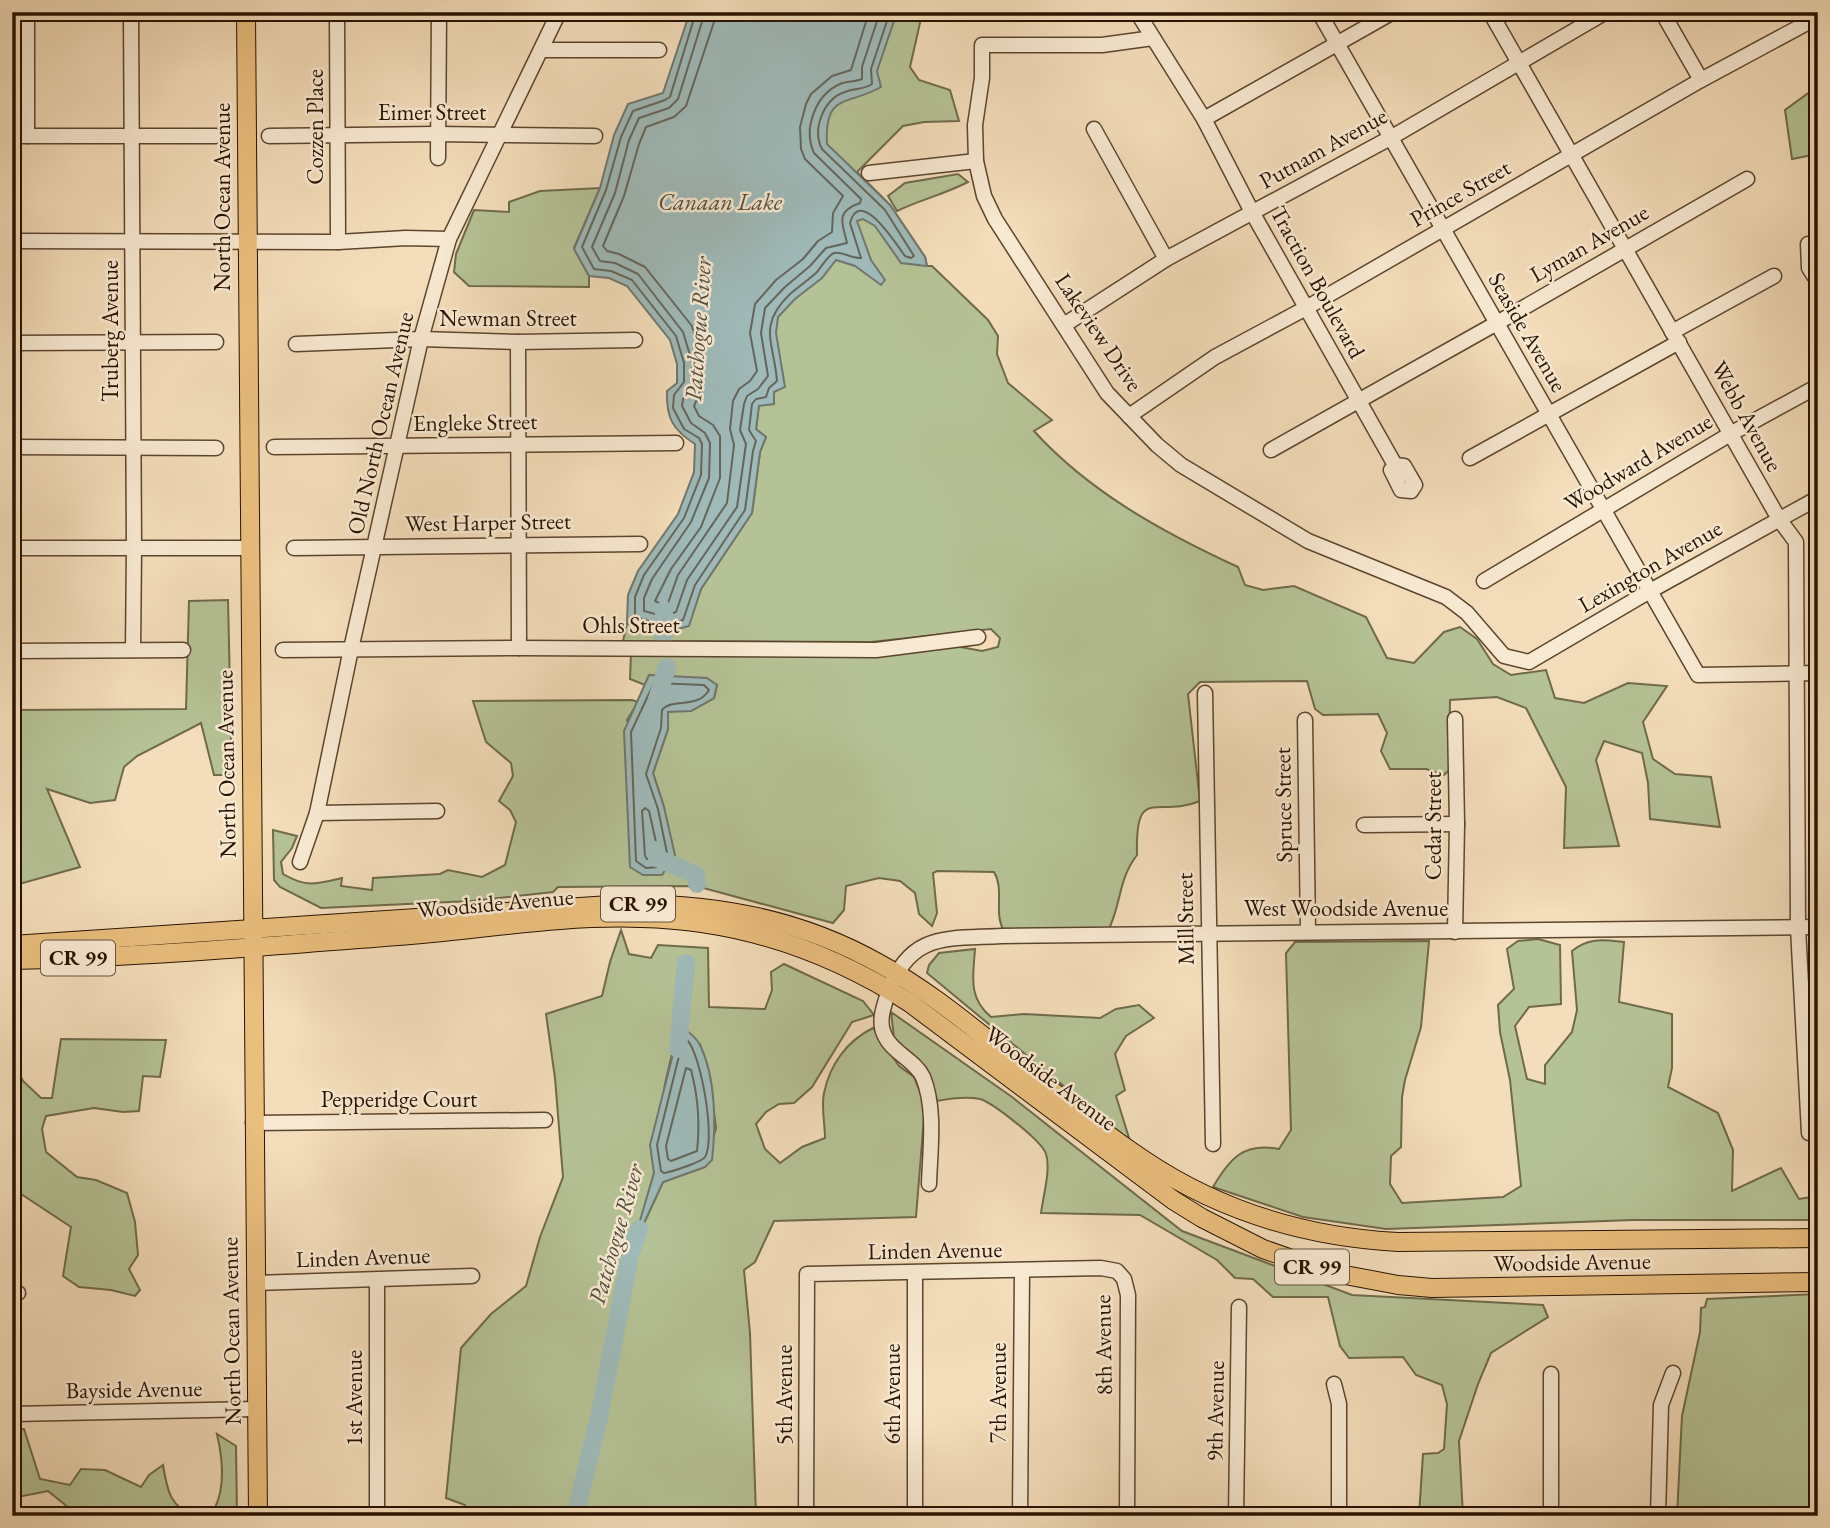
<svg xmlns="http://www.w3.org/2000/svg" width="1830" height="1528" font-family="'EB Garamond',serif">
  <rect width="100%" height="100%" fill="#f4ddba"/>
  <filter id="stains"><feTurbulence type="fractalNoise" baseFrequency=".00286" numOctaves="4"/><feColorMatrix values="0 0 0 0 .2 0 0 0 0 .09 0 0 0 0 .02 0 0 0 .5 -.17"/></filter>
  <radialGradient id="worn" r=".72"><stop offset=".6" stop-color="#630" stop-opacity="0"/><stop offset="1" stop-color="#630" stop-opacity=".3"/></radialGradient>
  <g fill="#b5c295" stroke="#6f6a4a" stroke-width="2" fill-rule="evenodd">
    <path d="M801,12H948L922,14L910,67L919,80L950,90L959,121L924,122L903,126L857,172L890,205L925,257L927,266H932L988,320L998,336L997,354L1008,383L1052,420L1034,431C1089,492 1164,533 1238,567L1245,585L1263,590L1294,586L1366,617L1387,658L1414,663L1444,632L1460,627L1477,639L1493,664L1511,675L1546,670L1555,698L1584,703L1628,683L1667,686L1643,722L1653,759L1675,774L1711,777L1720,827L1650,819L1648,783L1642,753L1604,741L1596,760L1619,846L1564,848L1566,787L1526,708L1497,697L1450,700L1449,770L1444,775L1426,769H1390L1381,751L1387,733L1378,714L1323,715L1315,709L1307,681L1200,682L1188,694L1200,801C1157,819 1135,783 1137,855C1118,880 1122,901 1109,929L1004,931C993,913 1005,890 994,872L937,871L933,873L937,913L932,926L919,914L915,893L900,881L879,878L846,886L844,910L833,923L696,886L558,887L553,892L472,901L321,908L280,887L274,880L273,830L297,836L292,848L281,862L283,874C307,888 316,884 342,878L341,886L372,890L373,878L440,874L448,870L482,877L505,865L516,822L510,810L499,801L513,776L511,763L486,742L473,701L632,700L638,702L627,720L664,807L653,773L668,729V711H691L714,698L717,685L649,675L645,685L630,679L631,653L955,646L982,651L998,647L1000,638L991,629L871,642L623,641L627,623L663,633L688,626L701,589L752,513L760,452L766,437L756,430Z"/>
    <polygon points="1818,86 1818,154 1792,159 1785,110"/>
    <path d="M958,174L968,182C945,194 920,200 897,211L888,196L905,183Z"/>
    <polygon points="600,188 574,248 589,276 589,287 469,286 454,272 456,254 474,210 509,212 509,202 540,191"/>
    <polygon points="228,600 232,775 214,775 201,723 137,756 124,767 115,800 90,803 47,789 80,867 12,886 12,710 186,709 189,601"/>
    <path d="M621,930L629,954L651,958L658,945L708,948L709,1007L765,1009L772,990L771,972L784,964L863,1001L874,1015L852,1022L812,1087L794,1103L779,1104L766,1112L756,1124L765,1149L780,1163L802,1147L825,1138C825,1124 821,1106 824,1093C830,1064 847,1041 873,1028L899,1066L914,1077L925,1105L916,1217L774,1221L755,1262L744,1270L750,1333L756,1516H466L465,1505L446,1498L461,1348L491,1314L526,1286L540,1237L563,1177L555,1078L546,1014L602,996L610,962ZM700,1044L710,1082L716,1128L705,1167L663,1182L634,1245L654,1173L665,1084L672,1054Z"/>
    <path d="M1538,939L1560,945L1561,1004L1529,1007L1515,1026L1527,1079L1545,1084V1065L1572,1032L1577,1010L1572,951C1589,937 1604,940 1624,942L1619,1002L1672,1014V1068L1668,1087L1718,1113L1733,1150L1732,1191L1781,1168L1799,1199L1818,1196V1220H1633L1386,1229L1303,1217L1213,1187C1230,1158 1244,1142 1279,1149L1291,1130L1286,953L1295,942L1429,941L1421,1027L1405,1080L1402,1097L1401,1147L1391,1156L1390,1184L1402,1203L1503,1197L1521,1186L1510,1080L1500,1032L1498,1005L1514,989L1507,949L1518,941Z"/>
    <path d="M975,949C973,977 968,998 991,1017L1024,1014L1100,1018L1116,1009L1139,1005L1154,1018L1126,1036L1115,1054L1125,1090L1116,1096L1130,1141L927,973L929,965L939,953Z"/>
    <path d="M891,1012L1012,1097L1182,1231L1352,1295L1543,1305L1548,1317L1491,1353L1478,1384L1459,1441L1463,1516H1419L1423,1454L1438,1453L1444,1449L1447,1404L1442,1385L1416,1375L1403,1357L1349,1358L1340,1346L1328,1297H1273L1253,1279L1235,1278L1217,1260L1140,1215L1041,1213C1043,1197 1051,1169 1046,1154C1042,1141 993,1103 980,1099C966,1096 952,1098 937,1101L927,1074L894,1037Z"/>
    <polygon points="61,1039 166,1040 160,1077 143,1076 139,1111 123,1112 94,1108 46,1116 42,1129 46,1152 77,1177 96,1180 127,1193 135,1222 138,1255 129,1269 140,1290 135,1296 111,1290 79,1287 63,1276 71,1227 12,1188 12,1067 16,1067 23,1081 41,1098 52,1098"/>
    <polygon points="1818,1294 1818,1516 1677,1516 1682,1416 1700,1332 1701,1308 1705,1307 1707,1299"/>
    <path d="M24,1429L40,1479L70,1485L81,1469L105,1470L141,1487L149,1475L163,1465C167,1490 170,1508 196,1516H125L92,1509L84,1516H79L48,1491L12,1498V1430Z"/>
    <path d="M217,1434L236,1446L237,1516H210C227,1493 223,1460 217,1434Z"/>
  </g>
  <g fill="#9fbab9" stroke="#70776f" stroke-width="2">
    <path d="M690,12H897L877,71L881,87C848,106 824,92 827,144L890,205L925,257L927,266L901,263L875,226L863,219L857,221L871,260L885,280L881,285L855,266L836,260L822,278L795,299L778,317L776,333L785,387L774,392V404L759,406L756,429L766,437L760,452L752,513L701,589L689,626L663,633L627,623L628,595L638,571L678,514L694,472L695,444C673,430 666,418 667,391L677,383V364L670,340L627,286L609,278L589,276L574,249L600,188L614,135L628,104L663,93Z"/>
    <polygon points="649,675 707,678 717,685 714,698 691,711 668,712 668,729 653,773 664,807 675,855 662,875 643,875 630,867 624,731"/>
    <path d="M680,1026C688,1031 696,1037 700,1045C716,1078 716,1125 712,1160L705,1167L663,1182L631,1251L654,1173L650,1145Z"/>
  </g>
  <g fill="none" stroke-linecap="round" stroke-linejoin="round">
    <g stroke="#64665c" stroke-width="2">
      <path d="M696,12L670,97L665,100L633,111L621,137L606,190L582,247L594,269L611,271L632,280L676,336L684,363V382L674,395L673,408L684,429L699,438L702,444L701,475L684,518L644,575L635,597V617L663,625L683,620L695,585L745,510L753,451L756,441L749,430L752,404L756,399L766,397L769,388L777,381C774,342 757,326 790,294C798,287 807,281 816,273C821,268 827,256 834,253C842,251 852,259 861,258L850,223C860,185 898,247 905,256L911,258L914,256L885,210L822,149C812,130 823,99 845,92C855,88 863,90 872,84L871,69L890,12"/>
      <path d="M705,12L678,99L669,108L639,118L629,140L615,193L592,247L600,261L615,263L638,274L683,332L692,362L693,382L690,391L683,399L682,406L691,423L705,433L710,443L709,478L691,522L652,579L644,598V611L663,616L676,612L687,580L737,507L746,444L740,430L744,404L747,396L758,389L768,376L761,333L765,308L785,287L810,266L826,248L847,243C843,224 834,212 860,203L861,199L814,153C803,129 815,95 840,84C846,81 855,82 862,79V67L880,12"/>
      <polyline points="715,12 714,22 686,106 674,117 646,127 639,144 624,196 603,246 607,251 619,254 645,267 692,326 703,364 702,388 694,406 699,416 713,425 720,436 720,478 701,527 671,569 655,601 663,605 668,603 678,575 727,503 734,445 730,429 733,401 739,389 750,381 757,371 750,333 755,304 776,280 803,259 818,241 832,232 833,213 843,196 805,159 801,149 800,127 806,104 811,94 832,76 851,70 869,12"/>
      <path d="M654,683L704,685L709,690C697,710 673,697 662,710L661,728L646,774L658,809L667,853L658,867L646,868L636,861L631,732Z"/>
      <polygon points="645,808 649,811 658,851 652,859 647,859 645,856 642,811"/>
      <path d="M687,1040C701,1054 716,1140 705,1157C702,1162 671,1172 664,1173L661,1171L657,1145L679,1056L683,1042Z"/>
      <path d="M686,1068L691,1070C698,1096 700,1124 697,1151L671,1161L668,1159L666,1146Z"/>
    </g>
    <g stroke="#9fbab9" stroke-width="18">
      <polyline points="663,641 664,610"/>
      <polyline points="657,699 667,667"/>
      <polyline points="656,850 657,858 696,875 697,884"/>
      <polyline points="678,1049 686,963"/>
      <polyline points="575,1516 600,1413 630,1255 639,1229"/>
    </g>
    <defs>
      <g id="minor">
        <polyline points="27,12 27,136"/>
        <polyline points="131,12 134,548 133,650"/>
        <polyline points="337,12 338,242"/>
        <polyline points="1137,12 1204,119 1252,212 1395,465 1391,470 1401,490 1411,491 1415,485 1404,466 1395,465"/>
        <polyline points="1319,12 1698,675 1818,673"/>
        <polyline points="1490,12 1779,519 1796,542 1798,928 1809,1133"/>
        <polyline points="1662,12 1701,80"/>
        <polyline points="1153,38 1102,45 982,45 982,78 975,125 976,161 984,196 995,219 1107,393 1157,445 1181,465 1308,541 1446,597 1467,613 1504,656 1529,662 1650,591 1818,498"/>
        <polyline points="541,50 659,50"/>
        <polyline points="1204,119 1393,12"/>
        <polyline points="1094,129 1166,259"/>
        <polyline points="12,136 216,136"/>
        <polyline points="269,136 437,134 595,136"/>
        <polyline points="438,158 439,12"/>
        <polyline points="869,173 976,161"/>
        <polyline points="12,241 338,242 406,238 449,239"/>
        <polyline points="1808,244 1809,268 1818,282"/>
        <polyline points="1064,325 1166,259 1392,137 1606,12"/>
        <polyline points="1672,332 1774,276"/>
        <polyline points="518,342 519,648"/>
        <polyline points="12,343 216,342"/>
        <polyline points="296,344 421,339 518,342 635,340"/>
        <polyline points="1129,416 1215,357 1306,308 1701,80 1818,17"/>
        <polyline points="12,447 216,448"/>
        <polyline points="274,447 676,443"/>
        <polyline points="1271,450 1497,323 1747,179"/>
        <polyline points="1470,458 1679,342"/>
        <polyline points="12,548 248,548"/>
        <polyline points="294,548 640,544"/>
        <polyline points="1484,581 1732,433 1818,386"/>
        <polyline points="283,650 519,648 876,650 978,637"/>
        <polyline points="12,651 183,650"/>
        <polyline points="1205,693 1213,1144"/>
        <polyline points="1305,720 1308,932"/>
        <polyline points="317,813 437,811"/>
        <polyline points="1364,825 1457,824"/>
        <polyline points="300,862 317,813 351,649 421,339 449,239 559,12"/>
        <polyline points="1455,932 1457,824 1455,719"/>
        <polyline points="253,1123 545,1120"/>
        <path d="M929,1184C930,1150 936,1109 923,1077C915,1060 891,1052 884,1034C878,1021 884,1006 888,993C910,932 947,939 1001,936L1818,927"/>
        <polyline points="255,1283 472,1276"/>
        <polyline points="12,1290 18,1293"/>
        <polyline points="1551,1374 1551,1516"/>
        <polyline points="1334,1384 1339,1404 1339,1516"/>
        <polyline points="12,1414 257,1409"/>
        <polyline points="377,1516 377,1280"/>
        <polyline points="806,1516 807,1274 1101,1268 1117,1271 1124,1279 1128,1295 1127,1516"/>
        <polyline points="915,1516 915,1273"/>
        <polyline points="1020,1516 1022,1271"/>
        <polyline points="1236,1516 1239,1307"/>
        <polyline points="1658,1516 1661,1405 1673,1373"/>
      </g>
      <g id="major">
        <polyline points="246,12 258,1516"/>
        <path d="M12,945L610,905C704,901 797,917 880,964C924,988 962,1019 1001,1050C1048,1087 1094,1127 1144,1160C1220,1211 1306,1237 1398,1242L1818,1238"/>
        <path d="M12,960C141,957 270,946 398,936C479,930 560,915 641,918C738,920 829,951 910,1003L1173,1200L1202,1218L1263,1249L1329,1272L1398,1285L1432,1288L1818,1282"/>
      </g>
    </defs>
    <use href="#minor" stroke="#5c452e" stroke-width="17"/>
    <use href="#major" stroke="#291200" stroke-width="20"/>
    <use href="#minor" stroke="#f8e9d2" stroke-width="14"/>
    <use href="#major" stroke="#eabe7d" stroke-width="18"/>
  </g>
  <g text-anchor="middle" stroke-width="5" stroke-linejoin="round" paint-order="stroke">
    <g fill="#f8e9d2" stroke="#67523f" stroke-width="2">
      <rect x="601" y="886.5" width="74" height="35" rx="5"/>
      <rect x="41" y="940.5" width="74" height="35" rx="5"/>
      <rect x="1275" y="1249.5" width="74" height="35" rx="5"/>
    </g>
    <g font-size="21" font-weight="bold" fill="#291200">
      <text x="638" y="911">CR 99</text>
      <text x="78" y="965">CR 99</text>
      <text x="1312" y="1274">CR 99</text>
    </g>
    <g font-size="23" fill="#291200" stroke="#f8e9d2">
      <text x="432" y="120">Eimer Street</text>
      <text transform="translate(315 127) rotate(-90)" y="8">Cozzen Place</text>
      <text transform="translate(1323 148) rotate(-29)" y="8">Putnam Avenue</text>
      <text transform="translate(1460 193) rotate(-30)" y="8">Prince Street</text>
      <text transform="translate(222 197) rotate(-90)" y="8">North Ocean Avenue</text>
      <text transform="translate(1589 243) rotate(-30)" y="8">Lyman Avenue</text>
      <text transform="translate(1318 282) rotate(61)" y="8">Traction Boulevard</text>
      <text x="508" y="326">Newman Street</text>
      <text transform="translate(110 331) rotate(-90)" y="8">Truberg Avenue</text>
      <text transform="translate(1099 332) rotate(56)" y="8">Lakeview Drive</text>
      <text transform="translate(1528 332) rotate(60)" y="8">Seaside Avenue</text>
      <text transform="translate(1747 416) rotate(61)" y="8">Webb Avenue</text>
      <text transform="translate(475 422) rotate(-1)" y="8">Engleke Street</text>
      <text transform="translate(380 423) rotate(-77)" y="8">Old North Ocean Avenue</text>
      <text transform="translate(1638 462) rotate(-31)" y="8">Woodward Avenue</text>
      <text transform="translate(488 522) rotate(-1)" y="8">West Harper Street</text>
      <text transform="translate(1650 566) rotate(-30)" y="8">Lexington Avenue</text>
      <text x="631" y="633">Ohls Street</text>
      <text transform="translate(226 764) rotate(-91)" y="8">North Ocean Avenue</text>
      <text transform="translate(1283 805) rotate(-91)" y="8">Spruce Street</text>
      <text transform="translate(1433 826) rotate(-90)" y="8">Cedar Street</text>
      <text transform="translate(495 903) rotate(-5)" y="8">Woodside Avenue</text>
      <text x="1346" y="916">West Woodside Avenue</text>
      <text transform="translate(1185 919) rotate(-91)" y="8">Mill Street</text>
      <text transform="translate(1051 1078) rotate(37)" y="8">Woodside Avenue</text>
      <text x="399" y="1107">Pepperidge Court</text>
      <text transform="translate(935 1250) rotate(-1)" y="8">Linden Avenue</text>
      <text transform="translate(363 1257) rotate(-2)" y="8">Linden Avenue</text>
      <text transform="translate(1572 1262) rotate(-1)" y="8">Woodside Avenue</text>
      <text transform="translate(231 1331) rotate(-91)" y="8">North Ocean Avenue</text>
      <text transform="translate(1103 1345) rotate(-91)" y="8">8th Avenue</text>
      <text transform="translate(134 1389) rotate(-1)" y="8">Bayside Avenue</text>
      <text transform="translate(998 1393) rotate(-90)" y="8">7th Avenue</text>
      <text transform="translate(892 1394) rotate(-90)" y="8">6th Avenue</text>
      <text transform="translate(784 1395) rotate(-90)" y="8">5th Avenue</text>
      <text transform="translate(354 1398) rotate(-90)" y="8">1st Avenue</text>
      <text transform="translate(1215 1411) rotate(-89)" y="8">9th Avenue</text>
    </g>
    <g font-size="24" font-style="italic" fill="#524d41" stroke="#f8e9d2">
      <text x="720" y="210">Canaan Lake</text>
      <text transform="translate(698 329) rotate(-86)" y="8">Patchogue River</text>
      <text transform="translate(616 1234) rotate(-74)" y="8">Patchogue River</text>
    </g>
  </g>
  <rect width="1830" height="1528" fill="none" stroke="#f4ddba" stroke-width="42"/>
  <rect x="14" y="14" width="1802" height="1500" fill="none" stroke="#291200" stroke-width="3.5"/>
  <rect x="21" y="21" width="1788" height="1486" fill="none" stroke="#291200" stroke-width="2"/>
  <rect width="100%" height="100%" filter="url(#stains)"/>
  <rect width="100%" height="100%" fill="url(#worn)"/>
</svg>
